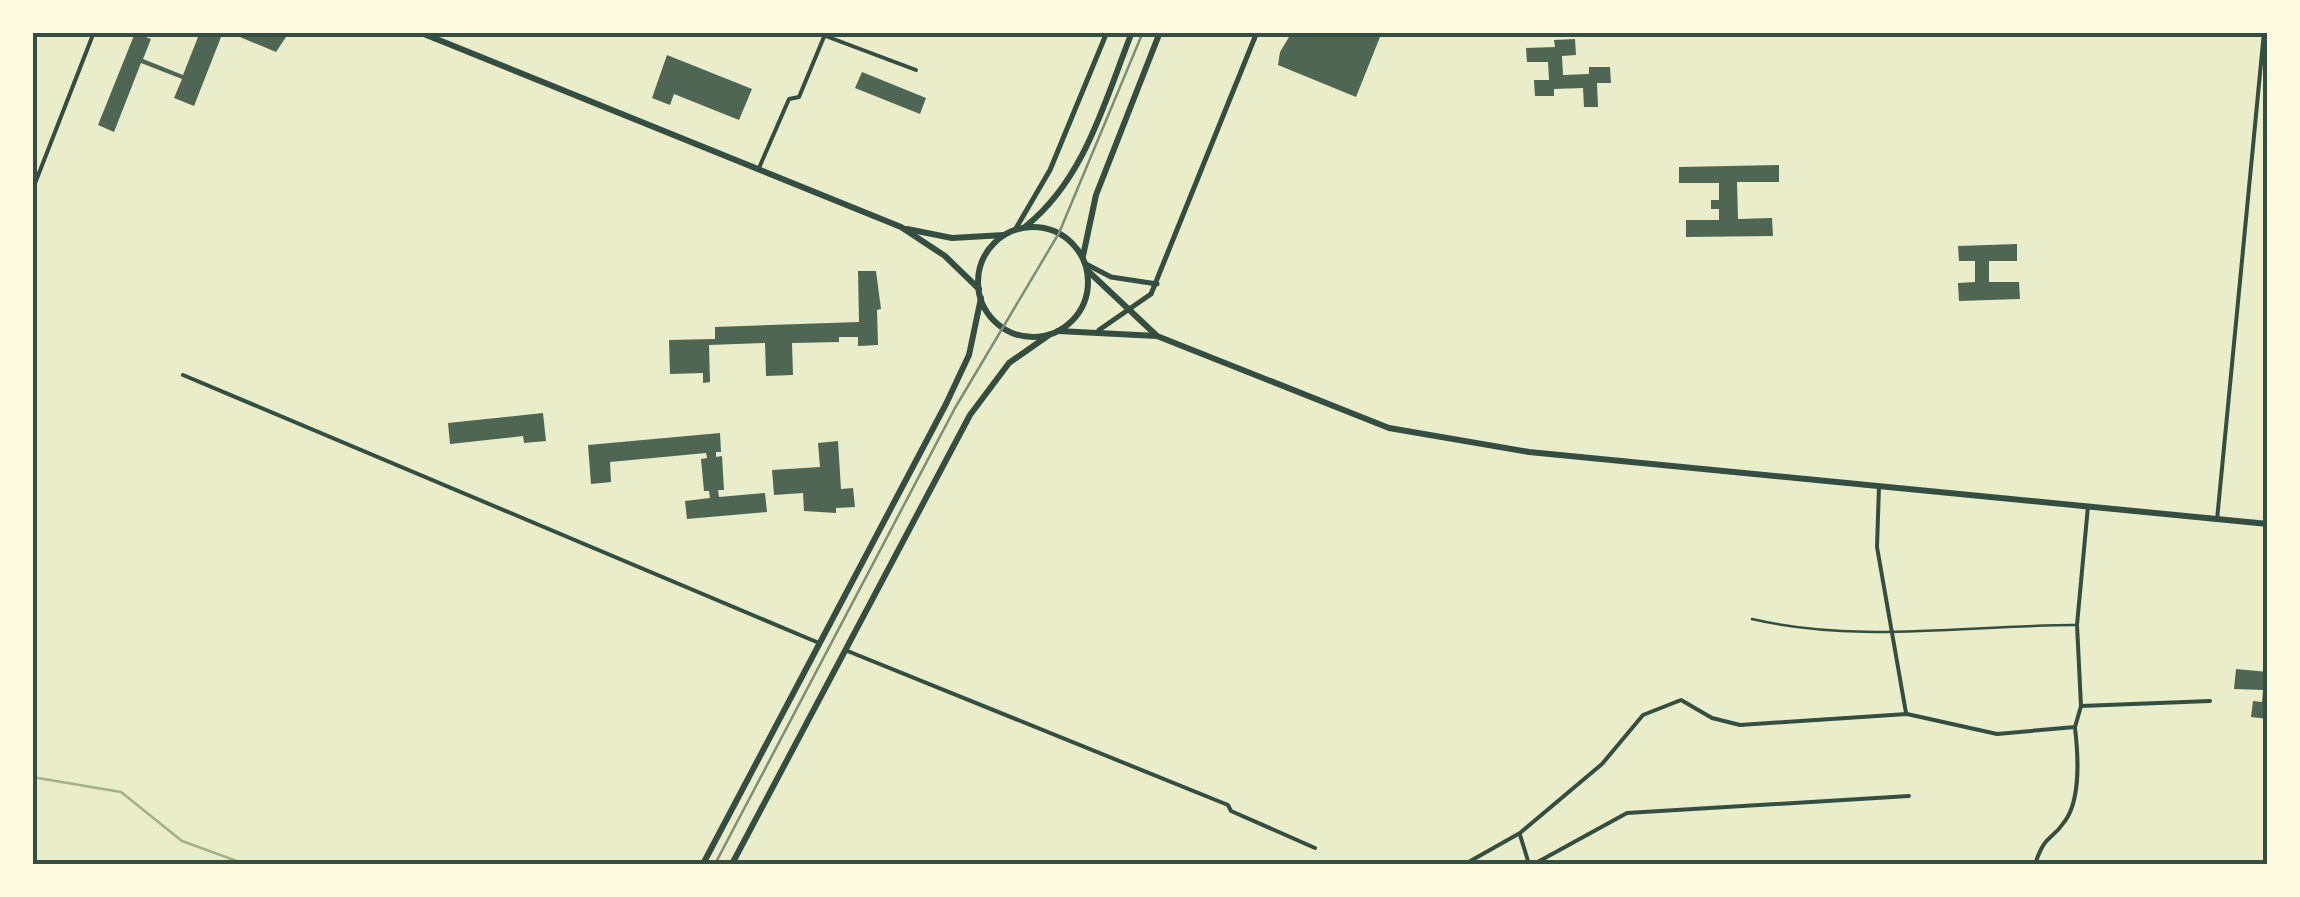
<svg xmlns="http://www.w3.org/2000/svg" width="2300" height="897" font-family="'Roboto Condensed',sans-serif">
  <rect width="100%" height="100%" fill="#e9edc9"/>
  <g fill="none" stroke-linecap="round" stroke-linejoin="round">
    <polyline stroke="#a3b18a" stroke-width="2.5" points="32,777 121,792 182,841 245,864"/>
  </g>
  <g fill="#4f6655">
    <polygon points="200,32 223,32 194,106 174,98 182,79 141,63 114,132 98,125 135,33 151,39 143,59 183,75"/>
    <polygon points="228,32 283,32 288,34 276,52"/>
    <polygon points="1292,32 1382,32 1356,97 1278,65 1280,52"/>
    <polygon points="1575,39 1576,55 1562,56 1563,75 1589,74 1589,67 1610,67 1611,83 1597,83 1598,107 1584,107 1583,88 1554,89 1554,96 1535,96 1534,80 1549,80 1548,62 1527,62 1526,48 1555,47 1554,40"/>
    <polygon points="667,55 752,89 739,120 674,94 670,105 652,98"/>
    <polygon points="862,72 926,98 920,114 855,88"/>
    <polygon points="1779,165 1779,182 1737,182 1738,219 1772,218 1773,236 1686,237 1686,220 1719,220 1719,209 1711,209 1711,200 1719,200 1719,183 1679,183 1679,167"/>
    <polygon points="2017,244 2017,261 1989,261 1989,282 2019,282 2020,299 1959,301 1958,283 1975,282 1975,261 1959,261 1958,246"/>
    <polygon points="858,271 876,271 881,309 877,310 878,345 858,346 858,337 839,337 839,342 792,343 793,375 766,376 765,343 709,345 710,382 703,383 703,373 670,374 669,340 715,339 715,327 859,322"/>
    <polygon points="543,413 546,441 524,443 523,436 450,444 448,423"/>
    <polygon points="720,433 721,452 716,452 716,457 722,456 724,490 718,490 719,497 765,493 767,512 687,519 685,501 710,498 709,491 704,491 701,459 707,458 706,453 610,462 611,482 591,484 588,445"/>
    <polygon points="838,441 841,489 853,488 855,507 836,508 836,513 804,511 803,493 774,495 772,470 820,467 818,443"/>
    <polygon points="2236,669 2268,672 2268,719 2251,717 2253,701 2262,702 2263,690 2234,689"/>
  </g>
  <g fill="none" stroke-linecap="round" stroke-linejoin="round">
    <path stroke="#344e41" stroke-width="2.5" d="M1752,619C1859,644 1968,625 2075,625"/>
    <g stroke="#344e41" stroke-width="4">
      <polyline points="815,32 916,70"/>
      <polyline points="759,168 789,99 799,97 826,32"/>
      <polyline points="32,191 94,32"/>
      <polyline points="183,375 819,643"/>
      <polyline points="1879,486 1877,547 1906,713"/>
      <polyline points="2217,520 2264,32"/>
      <polyline points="845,650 1228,805 1231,811 1315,848"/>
      <polyline points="2081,706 2077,625 2088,506"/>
      <polyline points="1520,835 1529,864"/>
      <polyline points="1465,864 1520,833 1602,764 1643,715 1681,700 1712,718 1740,725 1907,714 1997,734 2075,727 2081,706 2210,701"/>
      <polyline points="1534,864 1627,813 1909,796"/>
      <path d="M2035,864C2046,832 2051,842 2065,821C2081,799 2078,753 2075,728"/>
    </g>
    <g stroke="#344e41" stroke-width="5">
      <polyline points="1015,230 1050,170 1107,32"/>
      <polyline points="1086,264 1111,277 1157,284"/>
      <polyline points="1099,330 1151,294 1257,32"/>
    </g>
    <g stroke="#344e41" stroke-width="6">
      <polyline points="419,32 901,227 945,256 979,289"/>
      <polyline points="907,229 952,238 1004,235"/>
      <polyline points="1088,271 1156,335"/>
      <polyline points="1058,331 1157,336 1389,428 1529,452 2268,524"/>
    </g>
    <g stroke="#344e41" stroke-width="6">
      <path d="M1026,226C1085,179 1105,100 1132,32"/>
      <circle cx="1033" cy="282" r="55"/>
      <polyline points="1083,256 1096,195 1160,32"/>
      <polyline points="703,864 946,404 969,355 981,298"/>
      <polyline points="732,864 970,415 1009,363 1049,335"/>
    </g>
    <polyline stroke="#7c8e77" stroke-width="2.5" points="715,864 955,408 1059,233 1143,32"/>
  </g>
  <rect width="2300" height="897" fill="none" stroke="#fefae0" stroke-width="70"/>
  <rect x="35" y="35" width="2230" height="827" fill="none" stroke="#344e41" stroke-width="4"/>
</svg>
